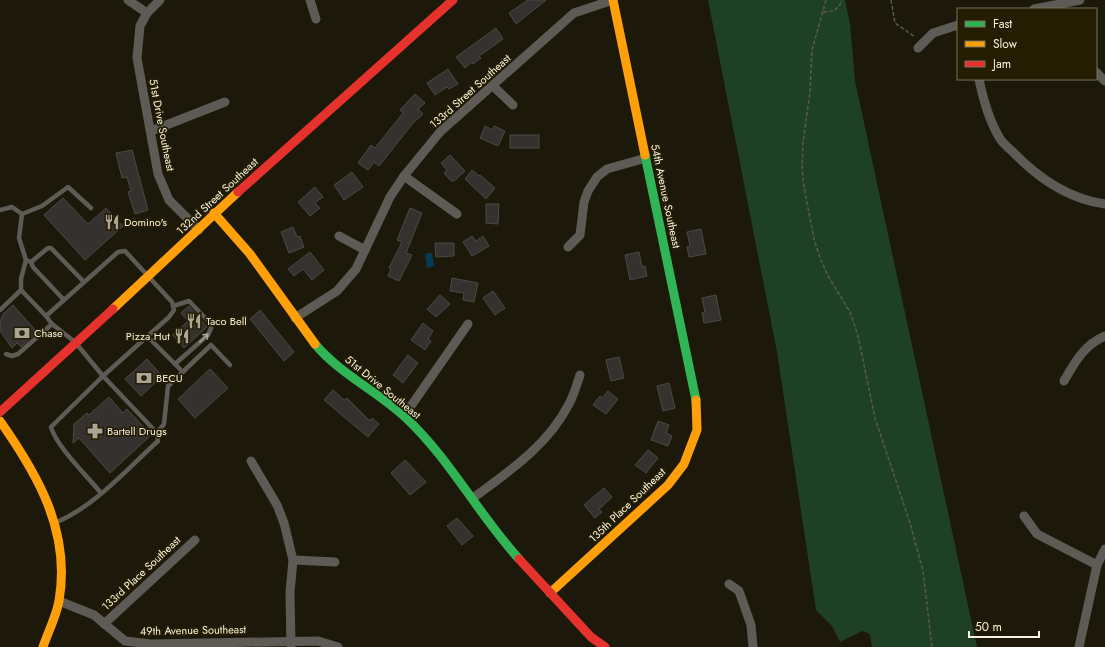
<svg xmlns="http://www.w3.org/2000/svg" width="1105" height="647" font-family="Jost,sans-serif">
  <rect width="100%" height="100%" fill="#1d190a"/>
  <polygon fill="#1e4125" points="708,0 845,0 850,24 855,81 977,647 872,647 870,634 862,631 840,642 832,626 816,610 777,352"/>
  <polygon fill="#033b58" points="432,253 434,266 427,268 425,254"/>
  <g fill="#35312f" stroke="#4d4846">
    <polygon points="528,0 546,0 516,24 509,13"/>
    <polygon points="496,28 503,39 479,56 481,58 473,64 472,62 465,68 456,57"/>
    <polygon points="448,69 458,84 449,89 447,87 435,95 427,83"/>
    <polygon points="415,94 425,103 418,109 423,114 413,123 379,166 374,162 368,170 358,163 371,145 375,148 403,113 400,110"/>
    <polygon points="485,126 493,130 494,126 505,131 498,146 480,138"/>
    <rect x="510" y="135" width="29" height="13"/>
    <polygon points="132,150 148,210 135,214 128,192 131,191 127,177 122,178 116,153"/>
    <polygon points="450,155 465,171 454,181 451,181 444,173 447,170 441,163"/>
    <polygon points="472,170 479,176 480,175 495,188 486,199 465,179"/>
    <polygon points="352,172 363,187 344,200 334,185"/>
    <polygon points="315,187 323,197 315,203 320,208 310,216 298,202"/>
    <polygon points="63,198 88,224 106,208 123,226 85,260 44,215"/>
    <polygon points="486,204 499,204 498,224 486,223"/>
    <polygon points="410,208 422,213 406,253 412,255 399,281 388,276 391,269 389,268 402,242 397,240"/>
    <polygon points="293,227 297,237 300,236 304,247 289,253 281,232"/>
    <polygon points="701,229 706,254 689,257 687,247 690,246 687,232"/>
    <polygon points="472,236 476,241 483,236 489,246 472,256 463,242"/>
    <polygon points="435,243 454,243 454,256 436,257"/>
    <polygon points="310,252 324,270 312,280 303,269 294,276 288,269"/>
    <polygon points="639,252 642,267 645,266 647,276 630,280 625,255"/>
    <polygon points="452,278 478,283 474,302 463,300 464,293 450,291"/>
    <polygon points="493,291 505,308 495,315 483,298"/>
    <polygon points="440,295 450,304 436,317 427,309"/>
    <polygon points="716,295 721,320 704,323 702,313 705,312 702,298"/>
    <polygon points="13,305 37,332 21,347 17,343 12,348 0,331 0,323 3,314"/>
    <polygon points="189,306 207,327 184,348 173,335 188,321 181,313"/>
    <polygon points="260,310 294,352 284,361 250,319"/>
    <polygon points="423,323 433,331 428,339 431,341 425,350 411,340"/>
    <polygon points="408,355 418,363 403,383 393,375"/>
    <polygon points="619,357 624,378 611,381 606,360"/>
    <polygon points="147,359 162,376 141,396 125,379"/>
    <polygon points="210,369 228,388 195,418 178,399"/>
    <polygon points="669,383 675,408 663,411 657,386"/>
    <polygon points="333,390 344,400 347,398 370,421 372,418 379,424 368,437 324,400"/>
    <polygon points="608,391 618,399 606,414 593,405 600,396 602,398"/>
    <polygon points="109,397 123,413 127,409 151,435 110,473 79,438 73,443 74,424 87,413 89,415"/>
    <polygon points="658,421 669,425 666,433 672,436 668,446 651,440"/>
    <polygon points="648,450 658,458 646,473 635,465"/>
    <polygon points="405,460 426,482 410,495 391,473"/>
    <polygon points="604,488 612,497 599,509 602,512 595,518 584,505"/>
    <polygon points="457,518 473,536 462,545 447,526"/>
  </g>
  <g fill="none" stroke-linecap="round" stroke-linejoin="round">
    <g stroke="#5b5850" stroke-width="1.5" stroke-dasharray="4 2" stroke-linecap="butt">
      <polyline points="826,0 812,50 810,92 803,142 802,169 804,187 814,239 820,258 828,276 850,312 858,336 875,418 910,523 923,571 932,647"/>
      <polyline points="891,0 895,23 915,37"/>
      <path d="M823,12C833,12 838,10 842,0"/>
    </g>
    <g stroke="#5e5b56" stroke-width="4.5">
      <path d="M0,210L12,207L22,214L19,238L26,260L21,279V290L46,316L118,252L125,251L172,302L174,310L169,317L103,376L51,427C56,446 88,477 101,493"/>
      <polyline points="22,214 42,206 68,187 91,208"/>
      <polyline points="26,260 31,262 48,248 51,248 84,282"/>
      <polyline points="31,262 33,267 64,300"/>
      <polyline points="173,306 189,301 211,324 211,328 208,335 175,364"/>
      <polyline points="0,310 21,290"/>
      <path d="M46,316L52,324L75,342L103,376L157,433L158,441C126,470 96,505 57,522"/>
      <polyline points="147,336 183,372"/>
      <polyline points="6,354 12,356 18,354 52,324"/>
      <polyline points="157,433 164,424 168,386 211,345 230,365"/>
    </g>
    <g stroke="#5e5b56" stroke-width="9">
      <polyline points="128,0 147,13"/>
      <polyline points="160,0 147,13 140,26 137,58 158,174 169,200 199,230"/>
      <polyline points="310,0 316,19"/>
      <polyline points="1034,9 1080,0"/>
      <polyline points="918,48 933,33 958,25"/>
      <polyline points="1096,72 1105,81"/>
      <path d="M979,79C983,99 988,118 999,137C1002,143 1009,148 1013,152C1038,178 1069,199 1105,204"/>
      <polyline points="493,86 513,105"/>
      <polyline points="151,131 225,102"/>
      <polyline points="404,176 457,214"/>
      <polyline points="339,236 365,250"/>
      <polyline points="568,247 580,235 584,202 588,191 597,177 607,169 646,158"/>
      <polyline points="295,318 337,291 356,269 390,197 404,176 440,132 574,13 613,0"/>
      <path d="M1064,381C1075,362 1084,345 1105,336"/>
      <polyline points="404,416 468,324"/>
      <polyline points="251,461 277,505 284,523 293,560 290,592 291,647"/>
      <path d="M473,498C510,471 548,445 569,404C574,395 577,384 580,375"/>
      <polyline points="1024,516 1037,534 1097,565"/>
      <polyline points="293,560 335,562"/>
      <polyline points="729,584 739,591 751,625 753,647"/>
      <polyline points="59,601 94,615 125,641 151,644 318,641 338,647"/>
      <polyline points="104,624 195,540"/>
      <polyline points="1079,647 1097,565 1105,549"/>
    </g>
    <g stroke="#30b455" stroke-width="9">
      <polyline points="645,155 696,400"/>
      <path d="M315,344C340,374 377,391 405,417C450,459 478,514 519,559"/>
    </g>
    <g stroke="#ff9f0a" stroke-width="9">
      <polyline points="613,0 645,155"/>
      <polyline points="214,213 250,254 315,344"/>
      <polyline points="113,309 238,192"/>
      <path d="M0,421C38,475 71,532 59,601C56,617 48,632 43,647"/>
      <polyline points="550,593 668,485 684,464 697,430 696,400"/>
    </g>
    <g stroke="#e5322d" stroke-width="9">
      <polyline points="238,192 453,0"/>
      <polyline points="0,412 113,309"/>
      <polyline points="519,559 591,637 605,647"/>
    </g>
  </g>
  <defs><path id="oneway-shaft" d="M-6 0H5M1.5-3L5.5 0L1.5 3" fill="none" stroke-width="1.6" stroke-linecap="round" stroke-linejoin="round"/></defs>
  <use stroke="#aaa69b" href="#oneway-shaft" transform="translate(204 338) rotate(-45)"/>
  <defs>
    <symbol id="restaurant-bare" viewBox="-9 -9 18 18"><path d="M-5-6h1v4h1v-4h1v4h1v-4h1v5L-1.5 .5V6h-2V.5L-5-1ZM5-6V6H3V1.5H1.5Q1.5-4 5-6Z" fill="#aaa595" stroke="#251d02" stroke-width="2.5" paint-order="stroke"/></symbol>
    <symbol id="bank-bare" viewBox="-9 -9 18 18"><path d="M-6-4H6V4H-6ZM0-2.3a2.3 2.3 0 1 0 0 4.6a2.3 2.3 0 1 0 0-4.6Z" fill="#aaa595" stroke="#251d02" stroke-width="2.5" paint-order="stroke"/></symbol>
    <symbol id="pharmacy-bare" viewBox="-9 -9 18 18"><path d="M-2-6h4v4h4v4h-4v4h-4v-4h-4v-4h4Z" fill="#aaa595" stroke="#251d02" stroke-width="2.5" paint-order="stroke"/></symbol>
  </defs>
  <g fill-rule="evenodd">
    <use href="#restaurant-bare" x="101" y="211" width="22" height="22"/>
    <use href="#restaurant-bare" x="183" y="310" width="22" height="22"/>
    <use href="#bank-bare" x="11" y="322" width="22" height="22"/>
    <use href="#restaurant-bare" x="171" y="325" width="22" height="22"/>
    <use href="#bank-bare" x="133" y="367" width="22" height="22"/>
    <use href="#pharmacy-bare" x="84" y="420" width="22" height="22"/>
  </g>
  <g text-anchor="middle" stroke-width="3.5" stroke-linejoin="round" paint-order="stroke">
    <g font-size="11" fill="#f6f1e0" stroke="#251d02">
      <text transform="translate(470 91) rotate(-42)" y="4">133rd Street Southeast</text>
      <text transform="translate(162 125) rotate(79)" y="4">51st Drive Southeast</text>
      <text transform="translate(217 196) rotate(-43)" y="4">132nd Street Southeast</text>
      <text transform="translate(666 196) rotate(78)" y="4">54th Avenue Southeast</text>
      <text transform="translate(383 387) rotate(39)" y="4">51st Drive Southeast</text>
      <text transform="translate(627 505) rotate(-44)" y="4">135th Place Southeast</text>
      <text transform="translate(141 573) rotate(-43)" y="4">133rd Place Southeast</text>
      <text transform="translate(193 630) rotate(-1)" y="4">49th Avenue Southeast</text>
    </g>
    <g font-size="11" fill="#f6f1e0" stroke="#251d02" text-anchor="start">
      <text x="124" y="226">Domino's</text>
      <text x="206" y="325">Taco Bell</text>
      <text x="34" y="337">Chase</text>
      <text x="170" y="340" text-anchor="end">Pizza Hut</text>
      <text x="156" y="382">BECU</text>
      <text x="107" y="435">Bartell Drugs</text>
    </g>
  </g>
  <rect x="957" y="8" width="140" height="72" fill="#251d02" stroke="#79725b"/>
  <rect x="965" y="21" width="20" height="6" fill="#30b455" stroke="#79725b"/>
  <text x="993" y="28" font-size="12" fill="#f6f1e0">Fast</text>
  <rect x="965" y="41" width="20" height="6" fill="#ff9f0a" stroke="#79725b"/>
  <text x="993" y="48" font-size="12" fill="#f6f1e0">Slow</text>
  <rect x="965" y="61" width="20" height="6" fill="#e5322d" stroke="#79725b"/>
  <text x="993" y="68" font-size="12" fill="#f6f1e0">Jam</text>
  <path d="M969 631v6h70v-6" fill="none" stroke="#f6f1e0" stroke-width="2"/>
  <text x="975" y="631" font-size="12" fill="#f6f1e0" stroke="#251d02" stroke-width="3" paint-order="stroke">50 m</text>
</svg>
